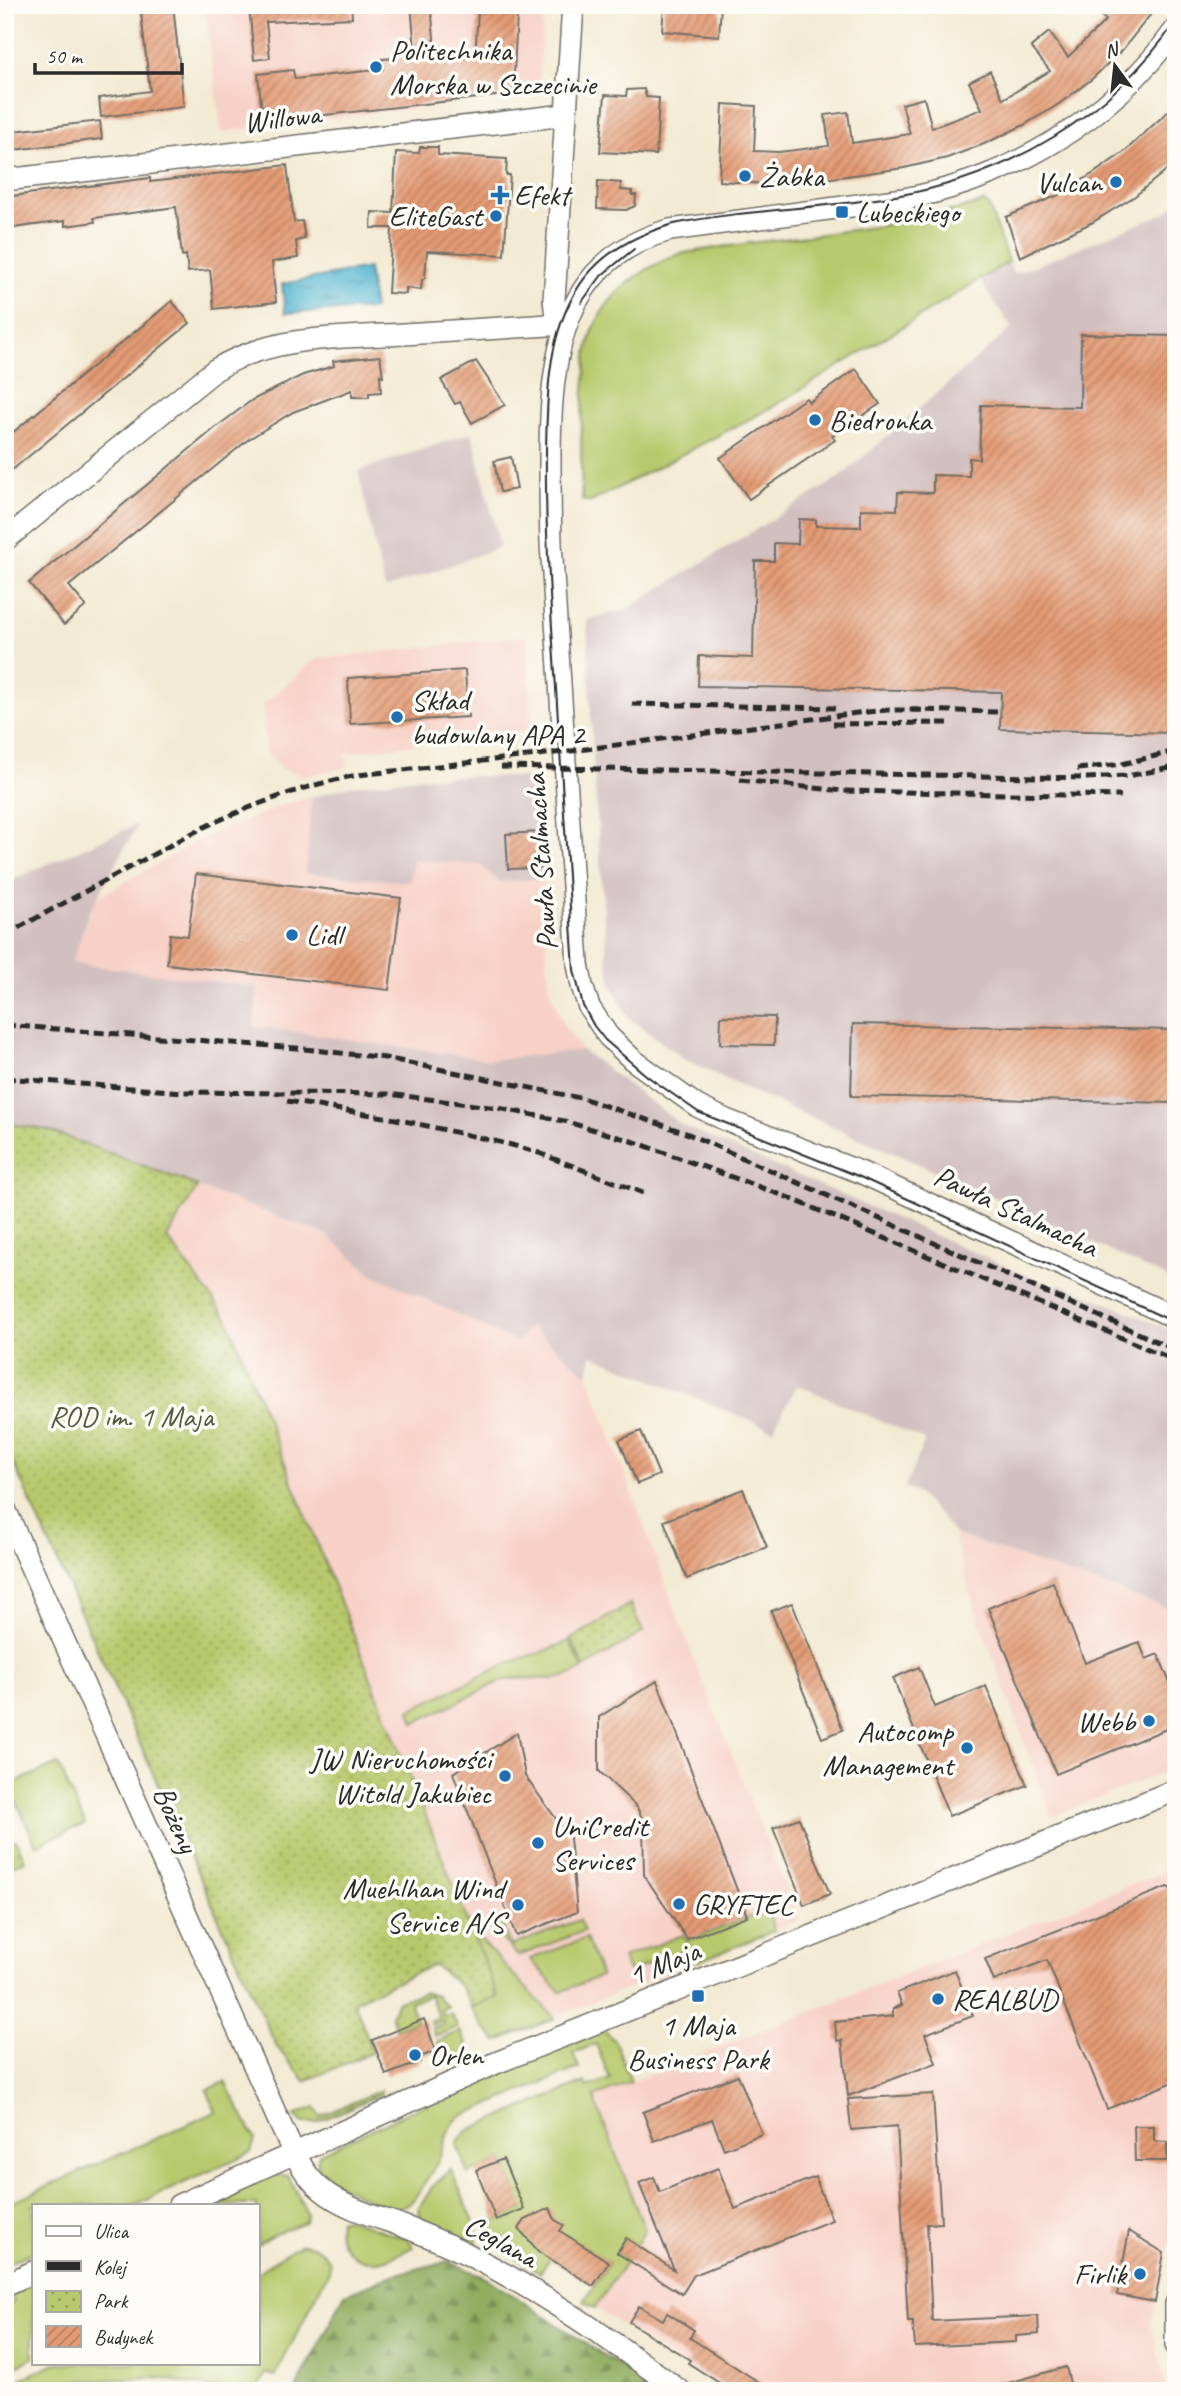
<svg xmlns="http://www.w3.org/2000/svg" width="1181" height="2396" font-family="Caveat,sans-serif">
  <defs>
    <pattern id="forest-firs" width="22" height="20" patternUnits="userSpaceOnUse" patternTransform="scale(1.75)"><rect width="22" height="20" fill="#91ad60"/><path d="M5 1l3.5 6h-7zM16 11l3.5 6h-7z" fill="#778d4f"/></pattern>
    <pattern id="park-dots" width="8" height="8" patternUnits="userSpaceOnUse" patternTransform="scale(1.75)"><rect width="8" height="8" fill="#b7c96c"/><path d="M2 2h.1M6 6h.1" fill="none" stroke="#95a359" stroke-width="1.8" stroke-linecap="round"/></pattern>
    <pattern id="water-ripples" width="26" height="14" patternUnits="userSpaceOnUse" patternTransform="scale(1.75)"><rect width="26" height="14" fill="#51b4d0"/><path d="M2 4q2-2 4 0t4 0M15 11q2-2 4 0t4 0" fill="none" stroke="#4393a9"/></pattern>
    <pattern id="building-hatch" width="6" height="6" patternUnits="userSpaceOnUse" patternTransform="scale(1.75)"><rect width="6" height="6" fill="#e49b75"/><path d="M-1 1l2-2M0 6l6-6M5 7l2-2" fill="none" stroke="#b97f60"/></pattern>
  </defs>
  <rect width="100%" height="100%" fill="#fdfcf7"/>
  <filter id="ink" filterUnits="userSpaceOnUse"><feTurbulence type="fractalNoise" baseFrequency=".0143" numOctaves="2"/><feDisplacementMap in="SourceGraphic" scale="14" xChannelSelector="R" yChannelSelector="G"/><feConvolveMatrix kernelMatrix="1 2 1 2 8 2 1 2 1" color-interpolation-filters="sRGB"/></filter>
  <filter id="wash" filterUnits="userSpaceOnUse"><feTurbulence type="fractalNoise" baseFrequency=".00686" numOctaves="4" result="noise"/><feDisplacementMap in="SourceGraphic" scale="28" xChannelSelector="R" yChannelSelector="G"/><feGaussianBlur stdDeviation="1.57" result="paint"/><feColorMatrix in="noise" values="0 0 0 0 0 0 0 0 0 0 0 0 0 0 0 0 0 1.4 0 .05"/><feComposite in="paint" operator="in"/></filter>
  <g filter="url(#wash)">
    <rect width="100%" height="100%" fill="#f3ead3"/>
    <g fill="#f7d1c7">
      <polygon points="205,5 544,5 538,92 221,132"/>
      <polygon points="527,636 532,730 345,753 348,767 304,776 283,769 266,752 263,705 316,659"/>
      <polygon points="312,797 306,873 410,882 412,860 480,865 499,882 542,879 548,976 552,995 563,1024 582,1050 491,1060 254,1026 258,987 71,963 95,899 205,837 283,805"/>
      <polygon points="198,1186 327,1235 372,1274 516,1342 530,1325 588,1375 694,1660 798,1920 695,1963 554,2017 472,1931 227,1318 167,1238"/>
      <polygon points="954,1535 1176,1609 1176,1767 1052,1817 971,1597"/>
      <polygon points="1176,1867 1176,2237 1168,2249 1151,2325 1167,2391 726,2391 595,2308 645,2230 594,2097"/>
    </g>
    <g fill="#d2bfc0">
      <polygon points="1176,204 1176,1282 992,1196 764,1097 684,1059 628,1017 612,985 607,958 593,758 587,620 627,609 839,478 1012,328 979,280 1008,262 1014,274 1165,213"/>
      <polygon points="472,433 500,547 385,589 358,471"/>
      <polygon points="476,776 536,778 542,879 499,882 480,865 413,860 410,882 305,873 312,797 350,786 411,778"/>
      <polygon points="138,824 88,914 72,963 258,987 254,1026 491,1060 582,1050 683,1126 1056,1288 1059,1283 1176,1332 1176,1611 954,1534 941,1517 918,1494 905,1487 925,1440 797,1385 773,1430 592,1355 588,1375 530,1326 516,1342 372,1274 327,1235 47,1130 5,1127 5,883"/>
    </g>
    <g fill="#b7c96c" stroke="#717a4c" stroke-width="2">
      <path d="M984,202L989,206L1008,262L771,408L591,502L582,500C581,460 580,422 585,382C586,370 586,357 589,344C599,298 639,269 680,254C782,235 885,233 984,202Z"/>
      <path d="M569,1640L583,1669C551,1688 533,1672 501,1681L414,1723L410,1710L508,1663L559,1646Z"/>
      <polygon points="58,1764 85,1824 36,1845 9,1785"/>
      <polygon points="768,1910 774,1931 697,1962 691,1948 628,1972 623,1958 627,1956 683,1935 687,1941"/>
      <polygon points="500,1918 511,1946 579,1920 584,1931 518,1956 487,1923"/>
      <polygon points="472,1931 554,2017 554,2019 497,2041 483,2027 471,2007 498,1997"/>
      <polygon points="586,1938 601,1976 560,1992 530,1959"/>
      <polygon points="424,1992 436,1996 448,2007 441,2009 444,2016 451,2014 458,2027 435,2036 432,2028 444,2024 443,2020 431,2025 430,2021 439,2017 429,1995 410,2002 417,2021 396,2029 391,2016 396,2002"/>
      <polygon points="460,2031 467,2044 464,2056 446,2064 437,2041"/>
      <path d="M605,2031L615,2041L631,2082L594,2097L645,2230L636,2245L626,2239L617,2253L627,2259L595,2308L584,2301L609,2263L566,2235L540,2273L496,2246L488,2224L523,2209L503,2159L468,2174L457,2144L464,2134L471,2129L585,2082L587,2087L610,2079L596,2044L573,2053L579,2068L459,2117C447,2128 446,2141 440,2156C435,2168 420,2192 411,2202C407,2205 400,2208 396,2208C381,2208 326,2181 319,2168C316,2162 318,2158 320,2153L467,2085Z"/>
      <polygon points="225,2082 255,2139 251,2152 136,2205 33,2205 33,2252 5,2265 5,2205 216,2112 207,2090"/>
      <polygon points="381,2090 381,2094 316,2123 304,2123 294,2116 315,2107 320,2117"/>
      <polygon points="451,2170 476,2227 477,2245 420,2217 419,2208 433,2186"/>
      <polygon points="273,2174 288,2176 307,2214 305,2222 277,2233 257,2245 257,2205 204,2205"/>
      <path d="M345,2218L408,2239L413,2247C402,2253 385,2262 372,2261C351,2261 334,2240 339,2220Z"/>
      <path d="M302,2244C313,2244 323,2252 330,2261L329,2271L275,2376L266,2373L257,2391H231L159,2378L64,2381V2391H5V2386L56,2363H257V2273L284,2254Z"/>
      <polygon points="33,2283 33,2358 5,2372 5,2306 14,2302 11,2293"/>
    </g>
    <polygon fill="url(#forest-firs)" stroke="#5e6c46" stroke-width="2" points="448,2261 490,2280 657,2391 295,2391 345,2294 393,2275"/>
    <g fill="url(#park-dots)" stroke="#717a4c" stroke-width="2">
      <polygon points="5,1123 47,1130 198,1186 167,1238 227,1318 498,1997 472,2007 460,1986 434,1965 426,1968 354,2001 373,2052 305,2081 276,2046 5,1445"/>
      <polygon points="630,1604 643,1632 584,1668 571,1639"/>
      <polygon points="16,1840 25,1860 5,1869 5,1845"/>
    </g>
    <polygon fill="url(#water-ripples)" stroke="#3e707e" stroke-width="2" points="368,268 374,309 285,313 282,284"/>
    <g id="blocks">
      <g fill="url(#building-hatch)">
        <polygon points="140,5 173,5 184,107 101,117 99,98 150,91"/>
        <polygon points="249,5 351,5 352,18 266,22 270,58 254,60"/>
        <polygon points="411,5 431,5 436,61 475,57 478,11 517,13 513,94 263,122 258,74 293,70 295,79 383,69 382,59 397,58 396,51 415,49"/>
        <polygon points="664,5 721,5 719,36 662,31"/>
        <polygon points="1087,5 1158,5 1123,49 1092,79 1059,104 1024,125 984,144 947,158 904,168 782,185 719,181 723,104 756,106 754,151 779,152 829,146 825,115 848,112 852,143 910,134 902,104 924,98 932,128 982,109 969,82 990,71 1003,99 1050,71 1031,47 1049,32 1068,57 1106,20"/>
        <polygon points="644,89 646,97 659,98 656,155 600,152 605,95 626,96 627,90"/>
        <polygon points="1176,104 1176,162 1135,196 1093,222 1020,257 1006,217 1056,196 1094,173 1124,152"/>
        <polygon points="100,121 102,139 5,151 5,132"/>
        <polygon points="420,147 438,147 438,155 507,159 506,175 510,175 504,255 427,251 425,278 422,280 421,290 406,288 406,294 388,293 392,228 371,228 372,212 393,213 396,152 419,153"/>
        <polygon points="287,165 294,222 302,221 305,239 296,241 298,258 272,262 276,302 214,309 210,270 188,272 186,255 182,256 176,207 94,218 95,222 65,226 65,221 5,229 5,197 150,178 150,182"/>
        <polygon points="598,181 621,183 621,190 632,191 632,195 636,195 635,206 626,210 597,209"/>
        <polygon points="172,301 190,323 5,476 5,439"/>
        <polygon points="1081,334 1176,336 1176,733 1000,729 1001,692 698,686 699,656 753,658 755,561 774,561 774,543 798,544 799,519 816,520 816,526 861,527 861,509 897,510 898,492 933,493 933,475 969,476 969,458 979,459 981,405 1080,407"/>
        <polygon points="380,356 383,376 380,375 381,392 369,393 369,397 352,397 352,390 293,412 249,439 69,586 86,606 64,625 29,583 215,428 252,400 303,375 334,366 333,361"/>
        <polygon points="476,361 505,405 472,423 460,402 455,404 441,380"/>
        <polygon points="856,369 880,404 832,436 835,440 749,499 720,458 806,398 809,402"/>
        <polygon points="511,457 517,489 500,492 494,461"/>
        <polygon points="465,670 468,717 350,724 348,678"/>
        <polygon points="539,832 542,868 508,869 506,834"/>
        <polygon points="196,874 401,898 389,990 167,964 170,934 188,936"/>
        <polygon points="721,1016 775,1017 774,1045 720,1044"/>
        <polygon points="853,1024 1176,1030 1176,1103 851,1096"/>
        <polygon points="641,1431 659,1475 637,1484 619,1440"/>
        <polygon points="743,1489 767,1547 687,1579 664,1521"/>
        <polygon points="1053,1582 1085,1663 1139,1642 1146,1659 1158,1654 1176,1697 1176,1725 1056,1774 988,1608"/>
        <polygon points="792,1603 843,1730 822,1738 771,1611"/>
        <polygon points="919,1667 935,1707 986,1686 1027,1785 949,1816 893,1678"/>
        <polygon points="657,1681 747,1916 687,1939 644,1875 643,1821 637,1807 599,1771 599,1717"/>
        <polygon points="517,1733 525,1776 570,1838 577,1912 516,1936 453,1773"/>
        <polygon points="799,1818 830,1894 804,1905 773,1828"/>
        <polygon points="1167,1887 1176,1891 1176,2081 1107,2109 1047,1960 994,1981 985,1959"/>
        <polygon points="955,1970 973,2016 925,2034 936,2063 848,2096 842,2040 837,2041 835,2022 893,2016 893,2009 902,2005 897,1993"/>
        <polygon points="424,2019 436,2051 418,2058 420,2062 386,2075 372,2040"/>
        <polygon points="738,2075 762,2134 724,2149 712,2119 654,2141 643,2112"/>
        <polygon points="933,2094 941,2223 927,2224 932,2321 1038,2316 1039,2334 1016,2336 1016,2342 915,2347 913,2322 908,2322 897,2126 851,2130 848,2099"/>
        <polygon points="1134,2126 1154,2126 1154,2141 1167,2142 1167,2161 1135,2161"/>
        <polygon points="503,2159 524,2209 496,2220 476,2170"/>
        <polygon points="718,2168 735,2209 815,2177 832,2220 694,2275 682,2294 617,2253 626,2238 674,2270 639,2183 654,2177 660,2192"/>
        <polygon points="550,2208 555,2220 564,2225 560,2231 609,2262 593,2286 538,2251 519,2229 525,2220"/>
        <polygon points="1129,2231 1164,2253 1155,2302 1117,2295"/>
        <polygon points="639,2306 663,2320 667,2313 694,2330 690,2338 773,2391 732,2391 688,2363 690,2360 629,2322"/>
        <polygon points="1066,2367 1072,2391 997,2391 997,2386"/>
      </g>
    </g>
  </g>
  <g filter="url(#ink)">
    <use href="#blocks" fill-opacity="0" stroke="#716e66" stroke-width="2"/>
    <g fill="none" stroke-linecap="round" stroke-linejoin="round">
      <defs>
        <g id="minor">
          <path d="M1176,29C1110,120 1013,178 904,199L670,230C562,259 551,356 550,451C550,482 550,512 551,543L578,964L582,986L589,1007L608,1036L633,1060L697,1106L726,1120L860,1172L1176,1318"/>
          <polyline points="5,180 565,115"/>
          <polyline points="566,324 556,316 554,300 573,5"/>
          <path d="M5,540L215,370C271,335 340,338 404,334C458,331 512,327 566,324"/>
          <path d="M5,1509L282,2128C292,2149 303,2175 322,2190C344,2208 374,2216 400,2225C423,2234 446,2243 469,2255C540,2291 616,2343 680,2391"/>
          <polyline points="179,2205 491,2065 1176,1790"/>
          <polyline points="5,2285 33,2272"/>
          <polyline points="1176,2304 1176,2345"/>
        </g>
      </defs>
      <use href="#minor" stroke="#716e66" stroke-width="24"/>
      <use href="#minor" stroke="#fff" stroke-width="21"/>
      <g stroke="#2b2b2b" stroke-width="2">
        <path d="M1176,21C1111,116 1008,177 895,196C822,209 746,209 674,224C630,236 591,259 571,300C547,346 547,400 546,451C545,525 550,599 555,673C561,772 567,871 574,970L583,1006L594,1026L605,1040L647,1076L698,1112L858,1176L1176,1323"/>
        <polyline points="581,303 602,275 634,249"/>
        <polyline points="1176,2304 1176,2345"/>
      </g>
      <g stroke="#2b2b2b" stroke-width="5" stroke-dasharray="10 5" stroke-linecap="butt">
        <polyline points="632,704 835,708"/>
        <polyline points="912,710 1001,712"/>
        <polyline points="833,724 952,723"/>
        <polyline points="501,767 1087,778 1127,776 1176,767"/>
        <polyline points="1077,769 1122,764 1176,751"/>
        <polyline points="740,780 843,791 1121,796"/>
        <path d="M5,935L202,828C252,805 305,785 358,775L564,752L857,713L887,710H922"/>
        <polyline points="5,1025 296,1048 385,1058 585,1099 686,1133 1176,1350"/>
        <polyline points="5,1078 182,1092 389,1094 498,1108 564,1121 635,1142 787,1197 1172,1359"/>
        <polyline points="287,1101 396,1119 508,1144 539,1153 643,1193"/>
      </g>
    </g>
  </g>
  <g fill="#1f6fb2" stroke="#fdfcf7" stroke-width="2.5">
    <circle cx="376" cy="67" r="7"/>
    <circle cx="745" cy="176" r="7"/>
    <circle cx="1116" cy="182" r="7"/>
    <path d="M496.5 184.5h7v7h7v7h-7v7h-7v-7h-7v-7h7z"/>
    <rect x="835" y="205" width="14" height="14" rx="3.5"/>
    <circle cx="496" cy="216" r="7"/>
    <circle cx="815" cy="420" r="7"/>
    <circle cx="397" cy="717" r="7"/>
    <circle cx="292" cy="935" r="7"/>
    <circle cx="1149" cy="1721" r="7"/>
    <circle cx="967" cy="1748" r="7"/>
    <circle cx="505" cy="1776" r="7"/>
    <circle cx="538" cy="1843" r="7"/>
    <circle cx="679" cy="1904" r="7"/>
    <circle cx="518" cy="1905" r="7"/>
    <rect x="691" y="1989" width="14" height="14" rx="3.5"/>
    <circle cx="938" cy="1999" r="7"/>
    <circle cx="415" cy="2055" r="7"/>
    <circle cx="1140" cy="2274" r="7"/>
  </g>
  <g text-anchor="middle" stroke-width="7" stroke-linejoin="round" paint-order="stroke">
    <g font-size="30" fill="#2b2b2b" stroke="#fdfcf7" text-anchor="start">
      <text x="390" y="60">Politechnika<tspan x="390" dy="34">Morska w Szczecinie</tspan></text>
      <text x="759" y="186">Żabka</text>
      <text x="1102" y="192" text-anchor="end">Vulcan</text>
      <text x="514" y="205">Efekt</text>
      <text x="856" y="222">Lubeckiego</text>
      <text x="482" y="226" text-anchor="end">EliteGast</text>
      <text x="829" y="430">Biedronka</text>
      <text x="411" y="710">Skład<tspan x="411" dy="34">budowlany APA 2</tspan></text>
      <text x="306" y="945">Lidl</text>
      <text x="1135" y="1731" text-anchor="end">Webb</text>
      <text x="953" y="1741" text-anchor="end">Autocomp<tspan x="953" dy="34">Management</tspan></text>
      <text x="491" y="1769" text-anchor="end">JW Nieruchomości<tspan x="491" dy="34">Witold Jakubiec</tspan></text>
      <text x="552" y="1836">UniCredit<tspan x="552" dy="34">Services</tspan></text>
      <text x="504" y="1898" text-anchor="end">Muehlhan Wind<tspan x="504" dy="34">Service A/S</tspan></text>
      <text x="693" y="1914">GRYFTEC</text>
      <text x="952" y="2009">REALBUD</text>
      <text x="698" y="2035" text-anchor="middle">1 Maja<tspan x="698" dy="34">Business Park</tspan></text>
      <text x="429" y="2065">Orlen</text>
      <text x="1126" y="2284" text-anchor="end">Firlik</text>
    </g>
    <g font-size="30" fill="#2b2b2b" stroke="#fdfcf7">
      <text transform="translate(282 118) rotate(-7)" y="10">Willowa</text>
      <text transform="translate(541 862) rotate(-94)" y="10">Pawła Stalmacha</text>
      <text transform="translate(1016 1211) rotate(25)" y="10">Pawła Stalmacha</text>
      <text transform="translate(176 1819) rotate(66)" y="10">Bożeny</text>
      <text transform="translate(664 1963) rotate(-22)" y="10">1 Maja</text>
      <text transform="translate(501 2241) rotate(29)" y="10">Ceglana</text>
    </g>
    <g font-size="30" fill="#555a3e" stroke="#fdfcf7">
      <text x="131" y="1426">ROD im. 1 Maja</text>
    </g>
  </g>
  <rect width="1181" height="2396" fill="none" stroke="#fdfcf7" stroke-width="28"/>
  <rect x="32" y="2204" width="228" height="161" fill="#fdfcf7" stroke="#a9a8a5" stroke-width="2"/>
  <rect x="46" y="2226" width="35" height="10" fill="#ffffff" stroke="#a9a8a5" stroke-width="2"/>
  <text x="94" y="2238" font-size="21" fill="#2b2b2b">Ulica</text>
  <rect x="46" y="2261" width="35" height="10" fill="#2b2b2b" stroke="#a9a8a5" stroke-width="2"/>
  <text x="94" y="2274" font-size="21" fill="#2b2b2b">Kolej</text>
  <rect x="46" y="2291" width="35" height="21" fill="url(#park-dots)" stroke="#a9a8a5" stroke-width="2"/>
  <text x="94" y="2308" font-size="21" fill="#2b2b2b">Park</text>
  <rect x="46" y="2326" width="35" height="21" fill="url(#building-hatch)" stroke="#a9a8a5" stroke-width="2"/>
  <text x="94" y="2344" font-size="21" fill="#2b2b2b">Budynek</text>
  <g transform="translate(1115 66) rotate(345)" stroke="#fdfcf7" stroke-width="5" paint-order="stroke">
  <path d="M0-5L12 26L0 18L-12 26Z" fill="#2b2b2b"/>
  <text y="-10" font-size="19" font-weight="bold" text-anchor="middle" fill="#2b2b2b">N</text>
  </g>
  <path d="M35 63v10h147v-10" fill="none" stroke="#2b2b2b" stroke-width="3.5"/>
  <text x="46" y="63" font-size="21" fill="#2b2b2b" stroke="#fdfcf7" stroke-width="5" paint-order="stroke">50 m</text>
</svg>
